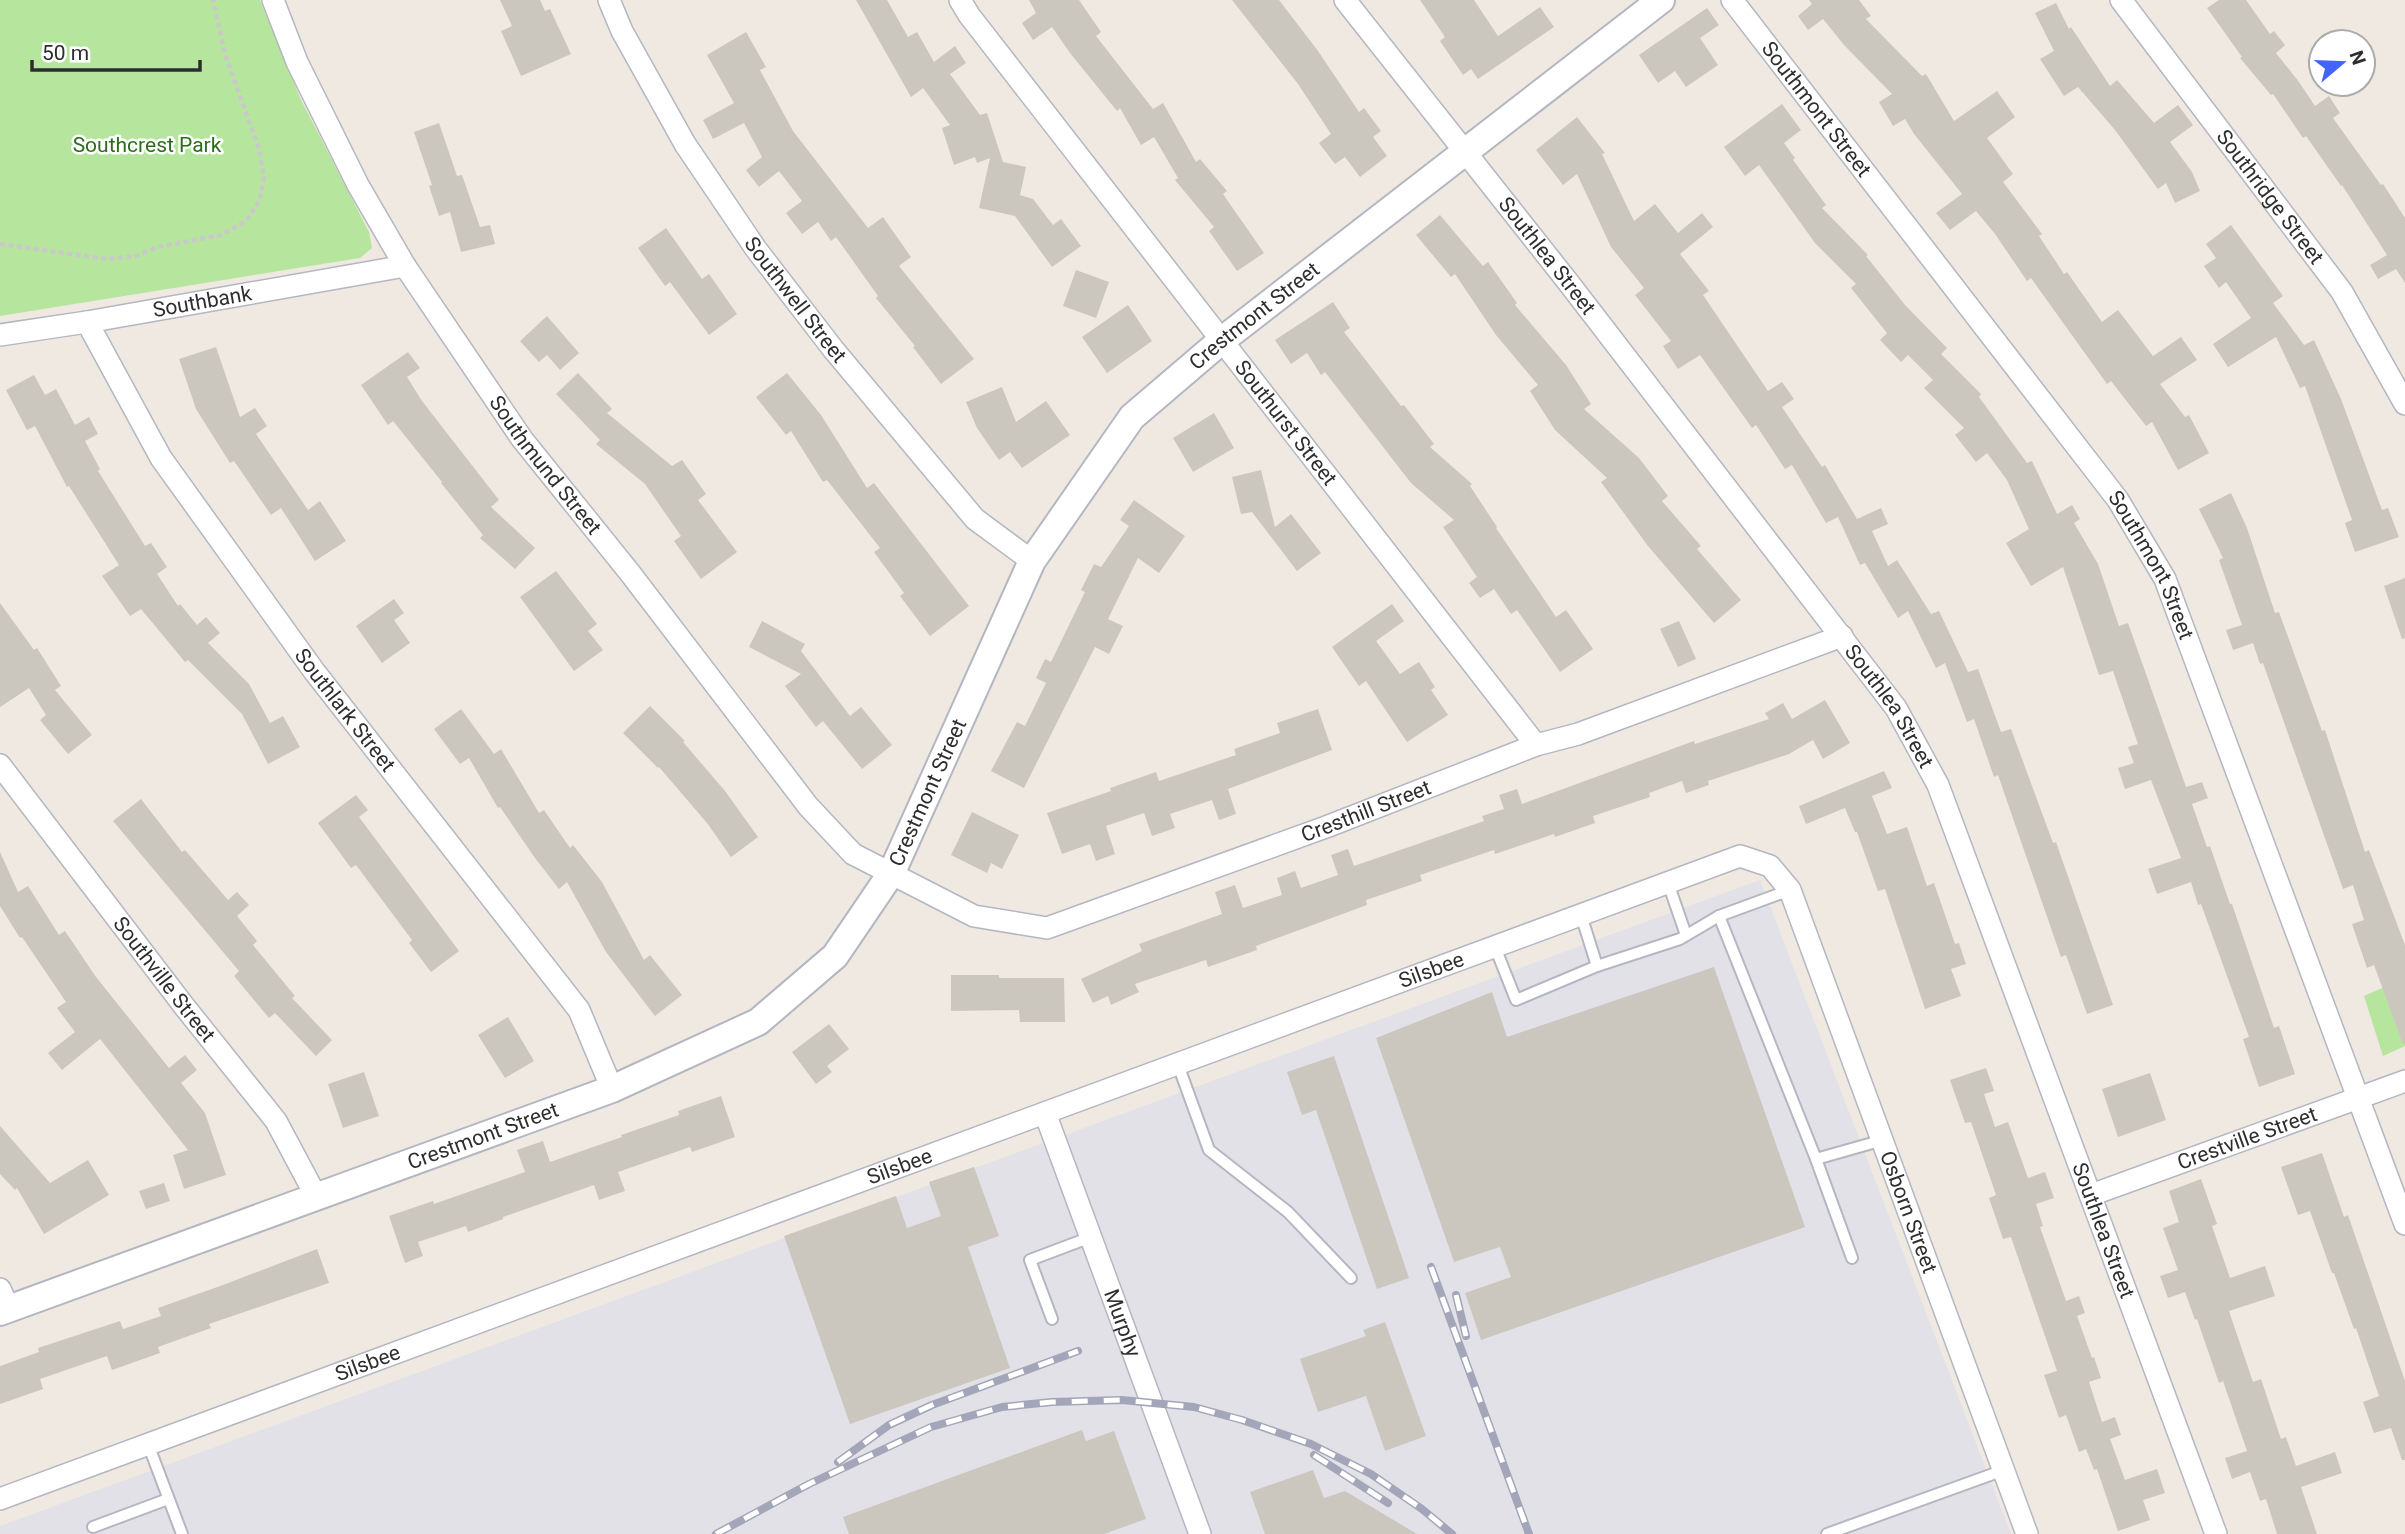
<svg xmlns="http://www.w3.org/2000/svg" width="2405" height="1534" font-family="Roboto,sans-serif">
  <rect width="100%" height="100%" fill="#efe9e1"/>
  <polygon fill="#e3e1e8" points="1760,880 2011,1534 0,1534 0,1526"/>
  <g fill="#b6e59e">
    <polygon points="0,0 260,0 301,100 369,232 372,248 360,258 0,316"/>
    <polygon points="2405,978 2405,1046 2383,1056 2364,996"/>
  </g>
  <g fill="#cbc7bf">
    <polygon points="500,0 540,0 545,11 550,9 571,54 521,76 501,31 512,26"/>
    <polygon points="856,0 887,0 908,37 917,32 934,62 955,46 966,63 950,74 980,115 987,113 1003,162 1026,167 1020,195 1033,199 1053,225 1061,219 1081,246 1052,267 1015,216 979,208 990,158 977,163 975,157 954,165 942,128 950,125 923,88 911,97"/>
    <polygon points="1029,0 1079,0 1101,32 1096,36 1153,109 1163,103 1196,162 1200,159 1227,191 1223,194 1264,253 1237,271 1209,231 1214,227 1175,180 1178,178 1154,137 1141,145 1120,108 1117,111 1070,53 1052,27 1033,40 1022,23 1036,13"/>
    <polygon points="1232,0 1279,0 1318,51 1359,112 1364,108 1381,131 1373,137 1387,156 1360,177 1345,157 1335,164 1319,143 1331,134 1298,84"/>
    <polygon points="1420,0 1474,0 1498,36 1540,7 1554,27 1478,79 1471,69 1463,75 1440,41 1445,37"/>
    <polygon points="1809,0 1859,0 1871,16 1866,19 1922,76 1926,74 1954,121 1997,91 2015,117 1987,138 2013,174 2003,182 2042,234 2039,236 2064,274 2067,272 2102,322 2118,310 2153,356 2181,337 2197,360 2160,384 2185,417 2189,415 2209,453 2178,470 2152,422 2146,426 2111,381 2107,384 2031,278 2027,281 1995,234 1976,211 1950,230 1936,213 1962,194 1914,134 1905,119 1893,126 1879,102 1892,94 1844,45 1823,19 1808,30 1798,16 1812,4"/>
    <polygon points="2219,0 2246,0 2270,34 2274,31 2285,45 2276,53 2299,82 2315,106 2329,96 2340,113 2333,118 2381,185 2383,184 2405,218 2405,283 2396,269 2378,279 2370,265 2387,255 2342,185 2341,186 2306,136 2303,138 2273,94 2271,95 2240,58 2242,57 2207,8"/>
    <polygon points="2056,3 2069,29 2071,27 2110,86 2117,80 2154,123 2178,105 2193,125 2170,142 2192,172 2200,191 2175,203 2166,183 2158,189 2115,130 2078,87 2064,96 2040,59 2054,51 2035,13"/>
    <polygon points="1707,8 1719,25 1700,38 1718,65 1686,87 1675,71 1658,83 1639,55"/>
    <polygon points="746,32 766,67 760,70 793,131 868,228 883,217 911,257 899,266 974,359 941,384 913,347 915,346 876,298 878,296 836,237 831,241 818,222 802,234 786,213 802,201 779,171 759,187 746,170 762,157 744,123 713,139 703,120 734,103 707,55"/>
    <polygon points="1782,104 1801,130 1784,143 1795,158 1793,160 1826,205 1822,208 1868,255 1866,256 1905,305 1947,348 1941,354 1981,394 1979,397 2027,463 2032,461 2057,514 2072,505 2080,519 2074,523 2098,564 2119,626 2128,623 2186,787 2202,782 2208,798 2192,804 2207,847 2210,846 2230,904 2232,904 2274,1028 2279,1026 2295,1074 2259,1087 2243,1039 2249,1037 2201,904 2198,905 2191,882 2157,894 2148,869 2181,858 2151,780 2125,789 2118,768 2134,763 2128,747 2138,744 2113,671 2099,675 2063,567 2031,586 2006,543 2029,529 2007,480 1987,453 1976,462 1955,435 1964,428 1924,388 1933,380 1908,355 1901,362 1880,340 1887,333 1851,288 1856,284 1815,243 1759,165 1745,176 1724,147"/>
    <polygon points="1577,117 1605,153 1602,154 1634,221 1655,204 1678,233 1702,213 1713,227 1680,254 1709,291 1703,295 1768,391 1782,382 1794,399 1782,407 1822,467 1825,465 1857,519 1881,508 1888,524 1872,531 1888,566 1897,560 1931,614 1939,611 1968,672 1978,669 2001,732 2011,729 2053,843 2056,842 2113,1005 2087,1014 2066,955 2061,957 1998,775 1994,777 1974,719 1967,722 1945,663 1936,668 1908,611 1898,618 1865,563 1860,565 1838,517 1826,523 1792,465 1785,469 1756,425 1752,428 1700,355 1678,369 1663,346 1671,341 1635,295 1644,288 1611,247 1577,174 1563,185 1536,150"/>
    <polygon points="439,123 457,176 462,175 480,227 490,225 495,244 461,252 450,212 439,216 429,186 432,185 414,132"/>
    <polygon points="1440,215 1483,266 1488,262 1517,303 1515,305 1566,365 1591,404 1584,409 1639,458 1668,496 1662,501 1701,546 1697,549 1741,600 1714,623 1648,546 1601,482 1607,478 1555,430 1530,391 1538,385 1496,335 1455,274 1451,277 1416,235"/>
    <polygon points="2231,225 2283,296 2273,303 2304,345 2314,340 2341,399 2382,510 2388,508 2399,537 2355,552 2345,523 2352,520 2305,386 2300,388 2276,337 2228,367 2213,344 2251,318 2226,282 2219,288 2204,266 2216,258 2206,244"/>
    <polygon points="666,228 702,279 709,274 737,314 709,335 670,282 665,286 638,248"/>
    <polygon points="1076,270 1109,282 1096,318 1063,306"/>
    <polygon points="1333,302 1350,328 1344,332 1401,406 1404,405 1434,444 1430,447 1472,484 1470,486 1497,527 1496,528 1556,617 1566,610 1593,649 1560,672 1517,610 1511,614 1494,589 1480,598 1469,583 1477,577 1443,527 1454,520 1411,483 1325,372 1321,375 1307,353 1291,364 1275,340"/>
    <polygon points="1128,305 1152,341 1107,373 1082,337"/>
    <polygon points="547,316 579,353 560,370 547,355 539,362 520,341"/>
    <polygon points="216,347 240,417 255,408 267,426 256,434 308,510 320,501 346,541 315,561 281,508 271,515 234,461 230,463 196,409 179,359"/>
    <polygon points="408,352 420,368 407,377 422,401 499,500 491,507 535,548 515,569 480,538 483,535 441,483 442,482 393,421 388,425 361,385"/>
    <polygon points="578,373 612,409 607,413 672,466 682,460 706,494 698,500 737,552 701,579 674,541 681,536 645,484 596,444 600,440 556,394"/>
    <polygon points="787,373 821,415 867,488 874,483 969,606 930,636 900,596 904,593 874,552 880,548 827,480 823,482 791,431 786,435 756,397"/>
    <polygon points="34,375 45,395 56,389 75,425 89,417 98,434 85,441 100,469 98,471 145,546 151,543 167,567 157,574 178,606 180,604 197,625 206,617 220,633 208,643 249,684 270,723 283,716 300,747 268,764 242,714 188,660 185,662 141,609 130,616 102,576 119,565 69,486 67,487 35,426 27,430 6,390"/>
    <polygon points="1002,387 1016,422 1046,401 1070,435 1022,468 1010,452 999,460 977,428 966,402"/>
    <polygon points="1214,413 1234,448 1193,472 1173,438"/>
    <polygon points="1261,470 1275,527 1291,514 1321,553 1297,571 1252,512 1241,514 1232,477"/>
    <polygon points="2231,493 2247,528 2275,613 2279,612 2322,731 2325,730 2365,852 2369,850 2405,945 2405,1043 2403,1044 2374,965 2367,968 2352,924 2364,920 2353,885 2343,889 2263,663 2260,664 2253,643 2233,650 2226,630 2242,625 2219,560 2223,558 2199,509"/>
    <polygon points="1134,500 1185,536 1159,573 1138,558 1108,619 1123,626 1109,654 1095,647 1024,788 991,771 1017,722 1025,726 1046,683 1036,678 1045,659 1051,662 1085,592 1081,590 1094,564 1101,567 1129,526 1120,520"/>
    <polygon points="556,571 597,624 588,631 603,650 574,671 520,597"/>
    <polygon points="2405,578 2405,638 2402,639 2384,586"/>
    <polygon points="394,599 404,613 394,620 410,643 382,663 356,626"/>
    <polygon points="0,603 34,650 37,648 61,686 55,690 92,735 68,754 40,720 46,715 29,688 0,707"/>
    <polygon points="1392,604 1404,621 1376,641 1400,674 1419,662 1435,687 1431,690 1448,715 1407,742 1366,681 1359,686 1332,647"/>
    <polygon points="762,621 805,644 801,651 850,716 861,707 892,745 862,769 823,721 816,727 785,686 801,674 749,647"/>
    <polygon points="1679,621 1696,659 1678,667 1660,629"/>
    <polygon points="1825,700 1850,743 1823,759 1813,740 1789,754 1708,781 1709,785 1686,793 1682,781 1649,793 1650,797 1593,816 1595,823 1555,837 1554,834 1495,854 1494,850 1420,875 1422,881 1366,900 1367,905 1256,946 1257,950 1208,967 1206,960 1135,984 1139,992 1111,1005 1108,996 1093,1003 1081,979 1142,951 1139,944 1222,914 1215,892 1235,885 1243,908 1282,895 1277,878 1295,871 1301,888 1338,875 1331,855 1348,849 1354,866 1484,821 1482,816 1504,809 1499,795 1517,789 1522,804 1694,741 1695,744 1769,719 1765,713 1783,703 1792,719"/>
    <polygon points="650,706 685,741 683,742 725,791 758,837 731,857 707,823 659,767 658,768 623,733"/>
    <polygon points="461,709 494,754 501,749 539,813 544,810 570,848 573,845 602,882 644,960 650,955 682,995 655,1016 606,952 567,882 559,889 535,858 500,807 498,808 469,758 460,764 434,729"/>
    <polygon points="1318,709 1332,750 1228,789 1236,814 1219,820 1212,800 1170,814 1175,828 1152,836 1144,813 1106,826 1115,854 1096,861 1090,844 1062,854 1047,813 1111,791 1110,788 1156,772 1159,781 1236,755 1234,749 1280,733 1277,723"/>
    <polygon points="1884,771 1892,788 1872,796 1887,834 1907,827 1927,886 1934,883 1955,944 1959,943 1966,964 1951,969 1961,996 1925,1009 1885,889 1878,891 1857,832 1855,832 1845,808 1806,824 1799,806"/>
    <polygon points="356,795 368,810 359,817 459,951 431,972 409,943 412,940 356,865 351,868 318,823"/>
    <polygon points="141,799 182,852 185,850 228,900 237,892 249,905 237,916 257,941 253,945 295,996 292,998 332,1040 316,1056 275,1013 269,1018 234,976 239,971 113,821"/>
    <polygon points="972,812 1019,835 1002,869 991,863 987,873 951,855"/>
    <polygon points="0,852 18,892 28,886 59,935 65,931 96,977 169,1068 185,1055 197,1070 181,1083 205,1113 226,1175 184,1189 173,1155 188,1150 100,1039 62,1070 48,1053 75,1032 57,1008 66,1002 22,937 20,938 0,906"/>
    <polygon points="1714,967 1805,1227 1481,1340 1465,1293 1511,1277 1500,1247 1454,1262 1376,1038 1492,992 1507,1037"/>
    <polygon points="951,975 999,975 999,978 1064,978 1065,1022 1020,1022 1019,1010 951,1011"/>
    <polygon points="508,1017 534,1061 505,1078 478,1035"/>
    <polygon points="829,1024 849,1049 827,1066 832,1072 816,1084 792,1052"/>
    <polygon points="1334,1056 1409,1278 1377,1289 1316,1110 1302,1115 1287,1072"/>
    <polygon points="1986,1068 1994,1091 1984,1094 1995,1127 2008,1122 2028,1178 2045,1172 2054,1198 2036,1204 2043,1226 2040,1227 2066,1301 2079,1296 2085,1313 2077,1316 2092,1358 2094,1357 2101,1378 2089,1382 2102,1422 2115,1417 2121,1435 2110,1439 2125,1480 2157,1469 2165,1493 2143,1500 2150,1520 2118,1531 2097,1469 2094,1470 2086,1449 2079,1452 2066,1415 2059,1418 2044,1375 2057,1371 2011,1237 2003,1239 1989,1198 1996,1195 1971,1122 1965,1123 1950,1080"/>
    <polygon points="364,1072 379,1116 343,1128 328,1084"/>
    <polygon points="2150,1073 2166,1120 2118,1137 2102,1089"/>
    <polygon points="721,1096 735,1137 692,1152 690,1147 618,1172 625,1191 599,1200 594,1185 503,1217 503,1219 468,1232 466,1226 418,1242 423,1256 405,1263 389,1216 433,1201 434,1204 525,1172 517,1150 543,1141 550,1162 622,1137 621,1135 679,1115 678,1111"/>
    <polygon points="0,1126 50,1183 88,1160 109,1195 44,1234 17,1188 15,1190 0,1174"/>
    <polygon points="2322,1153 2344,1217 2348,1215 2405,1381 2405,1460 2402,1460 2391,1428 2374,1433 2363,1402 2379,1396 2356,1328 2354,1329 2334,1273 2332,1273 2310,1211 2298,1215 2281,1167"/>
    <polygon points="974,1167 999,1236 968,1247 1010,1368 850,1424 784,1236 896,1196 907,1228 941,1216 929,1182"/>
    <polygon points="2201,1179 2217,1224 2212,1226 2230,1278 2265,1266 2275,1296 2229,1311 2253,1382 2261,1379 2281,1439 2286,1437 2296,1466 2335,1452 2342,1473 2301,1487 2317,1534 2277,1534 2266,1499 2260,1501 2250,1472 2232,1479 2225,1458 2247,1451 2223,1381 2219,1383 2197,1319 2195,1320 2185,1292 2168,1298 2160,1276 2178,1270 2163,1228 2179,1222 2169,1191"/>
    <polygon points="164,1183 170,1201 146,1209 139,1191"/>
    <polygon points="317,1249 329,1283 209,1324 211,1328 158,1347 160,1353 112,1370 107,1356 40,1379 43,1389 0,1404 0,1366 39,1352 38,1348 120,1321 123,1329 161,1316 158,1308 223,1285"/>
    <polygon points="1385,1322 1426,1436 1385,1451 1366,1396 1318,1412 1300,1359 1366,1336 1363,1330"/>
    <polygon points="1082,1430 1086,1441 1114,1431 1146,1519 1104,1534 849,1534 843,1517"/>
    <polygon points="1313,1470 1324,1498 1345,1491 1417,1534 1265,1534 1250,1492"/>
  </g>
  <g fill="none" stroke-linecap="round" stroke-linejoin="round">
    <defs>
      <g id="service">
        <polyline points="1668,883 1686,935"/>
        <polyline points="1581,915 1597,966"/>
        <polyline points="1719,916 1816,1159 1852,1258"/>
        <polyline points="1495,947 1516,1000 1597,966 1680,939 1719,916 1790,890"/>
        <polyline points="1177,1062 1209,1150 1288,1212 1351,1278"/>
        <polyline points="1816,1159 1883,1140"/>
        <polyline points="1052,1319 1030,1260 1091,1237"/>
        <polyline points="148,1444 182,1534"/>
        <polyline points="93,1527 168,1499"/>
        <polyline points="1827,1534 2004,1470"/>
      </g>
      <g id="minor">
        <path id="s1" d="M273,0L297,62L358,185L405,266L522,439L630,573L808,806L853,854L974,916L1047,928L1326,827L1536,745L1578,734L1842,636"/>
        <path id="s2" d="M609,0L622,31L685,144L756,249L833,349L975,519L1032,561"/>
        <path id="s3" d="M960,0L969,15L1536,745"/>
        <path id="s4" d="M1345,0L1568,282L1896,708L1938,785L2216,1534"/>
        <path id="s5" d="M1732,0L2118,500L2165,579L2405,1224"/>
        <path id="s6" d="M2121,0L2342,292L2405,404"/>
        <path id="s7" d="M87,322L161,458L314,671L579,1010L612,1089"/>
        <path id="s8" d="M0,335L87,322L405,266"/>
        <path id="s9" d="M0,765L184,1006L276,1121L317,1198"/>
        <path id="s10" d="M1045,1113L1200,1534"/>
        <path id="s11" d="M2091,1195L2405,1081"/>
        <polyline points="0,1289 9,1309"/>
        <path id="s12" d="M0,1499L1740,856L1770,866L1790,890L2027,1534"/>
      </g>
      <g id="tertiary">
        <path id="s13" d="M0,1312L612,1089L758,1022L835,956L892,872L1032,561L1132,417L1221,341L1661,0"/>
      </g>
    </defs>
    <use href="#service" stroke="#b4b7c1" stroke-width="14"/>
    <use href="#minor" stroke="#b4b7c1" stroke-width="24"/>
    <use href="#tertiary" stroke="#b4b7c1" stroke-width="30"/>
    <polyline stroke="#c9c9c9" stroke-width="4.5" stroke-dasharray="5 3.5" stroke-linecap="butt" points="0,244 106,259 136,256 158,247 221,235 246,221 260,200 264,177 259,149 225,54 213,0"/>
    <use href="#service" stroke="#fff" stroke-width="10"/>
    <use href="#minor" stroke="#fff" stroke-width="21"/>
    <use href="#tertiary" stroke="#fff" stroke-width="26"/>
    <defs>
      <g id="rail">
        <polyline points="1431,1267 1529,1534"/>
        <polyline points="1456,1295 1466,1336"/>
        <polyline points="1314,1455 1388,1503"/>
        <polyline points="838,1462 889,1425 932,1405 1078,1351"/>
        <polyline points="716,1534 809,1484 931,1427 1002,1407 1052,1402 1122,1400 1194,1407 1242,1420 1311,1444 1371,1474 1422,1509 1452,1534"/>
      </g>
    </defs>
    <use href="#rail" stroke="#a3a6b8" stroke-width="8"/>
    <use href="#rail" stroke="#fff" stroke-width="5" stroke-dasharray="16" stroke-linecap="butt"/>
  </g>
  <g text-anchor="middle" stroke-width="5" stroke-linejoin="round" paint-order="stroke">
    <g font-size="21" fill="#2e2e2e" stroke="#fff">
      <text dy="7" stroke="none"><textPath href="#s5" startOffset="138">Southmont Street</textPath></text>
      <text dy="7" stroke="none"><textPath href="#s6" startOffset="247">Southridge Street</textPath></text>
      <text dy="7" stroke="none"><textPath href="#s4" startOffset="326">Southlea Street</textPath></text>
      <text dy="7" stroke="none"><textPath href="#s2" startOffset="354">Southwell Street</textPath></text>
      <text dy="7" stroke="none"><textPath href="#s8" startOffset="205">Southbank</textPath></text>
      <text dy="7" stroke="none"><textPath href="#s13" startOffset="1690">Crestmont Street</textPath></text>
      <text dy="7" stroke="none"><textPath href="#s3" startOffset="534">Southurst Street</textPath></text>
      <text dy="7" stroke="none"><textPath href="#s1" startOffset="541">Southmund Street</textPath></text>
      <text dy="7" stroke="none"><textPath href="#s5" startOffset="705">Southmont Street</textPath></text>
      <text dy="7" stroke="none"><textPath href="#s4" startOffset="892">Southlea Street</textPath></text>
      <text dy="7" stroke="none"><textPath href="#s7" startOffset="467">Southlark Street</textPath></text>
      <text dy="7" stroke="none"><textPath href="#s13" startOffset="1102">Crestmont Street</textPath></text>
      <text dy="7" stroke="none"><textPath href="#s1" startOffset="1587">Cresthill Street</textPath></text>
      <text dy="7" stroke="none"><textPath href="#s12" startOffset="1526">Silsbee</textPath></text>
      <text dy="7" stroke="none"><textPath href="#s9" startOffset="270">Southville Street</textPath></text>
      <text dy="7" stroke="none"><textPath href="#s13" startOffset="514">Crestmont Street</textPath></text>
      <text dy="7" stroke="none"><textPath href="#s11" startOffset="166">Crestville Street</textPath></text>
      <text dy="7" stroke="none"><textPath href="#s12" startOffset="959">Silsbee</textPath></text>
      <text dy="7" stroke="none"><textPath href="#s12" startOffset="2261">Osborn Street</textPath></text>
      <text dy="7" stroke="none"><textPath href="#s4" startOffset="1460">Southlea Street</textPath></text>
      <text dy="7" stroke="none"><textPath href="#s10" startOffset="224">Murphy</textPath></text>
      <text dy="7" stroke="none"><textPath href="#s12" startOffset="392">Silsbee</textPath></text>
    </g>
    <g font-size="21" fill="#2c6e1b" stroke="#fff">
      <text x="147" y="152">Southcrest Park</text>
    </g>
  </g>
  <g transform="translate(2342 63) rotate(71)"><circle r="33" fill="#ffffff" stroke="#ababab" stroke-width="2"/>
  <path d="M0-5L12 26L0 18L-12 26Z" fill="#4264fb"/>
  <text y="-10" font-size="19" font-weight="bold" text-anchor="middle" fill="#2e2e2e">N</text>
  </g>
  <path d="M32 60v10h168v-10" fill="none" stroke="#2e2e2e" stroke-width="3.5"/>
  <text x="42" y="60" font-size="21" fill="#2e2e2e" stroke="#ffffff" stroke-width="5" paint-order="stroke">50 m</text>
</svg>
